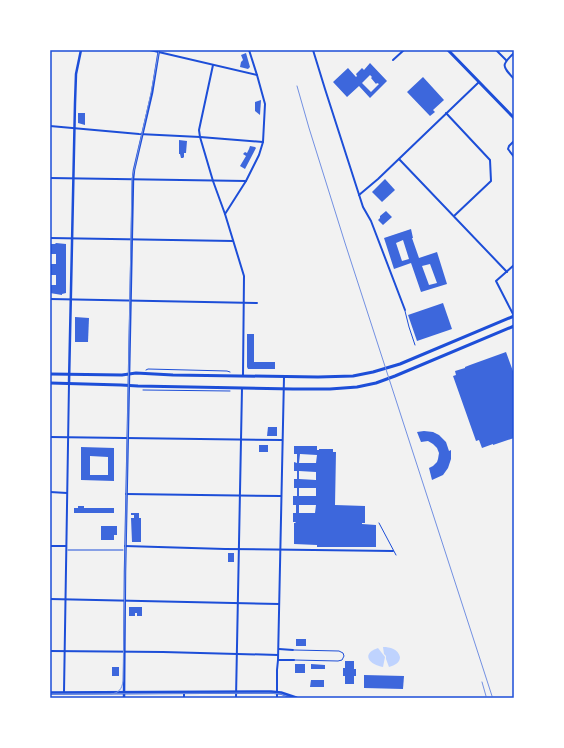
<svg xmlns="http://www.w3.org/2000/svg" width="564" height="748" font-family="'Noto Sans',sans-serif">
  <rect width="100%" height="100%" fill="#f2f2f2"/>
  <g fill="#bfd3fe">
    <path d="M383,647C390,647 398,649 400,657C400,663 395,665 389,667L386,659V656L384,654Z"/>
    <path d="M378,648L385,657L383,667C370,665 360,654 378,648Z"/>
  </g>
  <g fill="#3d67dc" fill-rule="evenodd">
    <polygon points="246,53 250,67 248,69 240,67 241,62 243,60 241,55"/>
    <path d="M370,63L387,81L370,98L359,86L347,97L333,82L348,68L356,77L357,76L356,74L362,68L364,70ZM370,75L372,77L371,78L376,84L377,83L379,84L371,92L362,83Z"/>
    <polygon points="423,77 444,100 433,110 435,112 430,116 407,92"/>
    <polygon points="261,100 260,115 255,111 255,102"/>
    <polygon points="78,113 85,113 85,125 78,123"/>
    <polygon points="179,140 187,141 186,153 184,153 184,157 183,158 181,158 180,154 179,154"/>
    <polygon points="250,146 255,147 256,148 245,169 240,166 246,156 243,154 245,152 247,153 249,149"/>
    <polygon points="385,179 395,190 382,202 372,192"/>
    <polygon points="386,211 392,217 383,225 378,220 380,218 380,216"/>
    <path d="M411,229L413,238H412L419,258L437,252L447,284L421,292L411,263L394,269L384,238ZM403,240L409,259L402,261L396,243ZM430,264L437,283L429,285L422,266Z"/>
    <polygon points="56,243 66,244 66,293 62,294 62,295 50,293 50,285 56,285 56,275 50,275 50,264 56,264 56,254 50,254 50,244 55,244"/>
    <polygon points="443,303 452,329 417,341 408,315"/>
    <polygon points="75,317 89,318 88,342 75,342"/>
    <polygon points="247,334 254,334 254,362 275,362 275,369 248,369 247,367"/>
    <polygon points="506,352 514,374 514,438 493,445 493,444 482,448 479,440 476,441 453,376 456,375 455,371 465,368 465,367 470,365"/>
    <polygon points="268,427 277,427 277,436 267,436"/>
    <polygon points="424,431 433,432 439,435 446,442 449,451 451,450 451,459 448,468 443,475 432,480 429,468 433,466 437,462 438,459 439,453 437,448 433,444 428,441 421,442 417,432"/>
    <rect x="259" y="445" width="9" height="7"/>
    <path d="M294,446H317V450H319V449H333V452H336L335,505L365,506V523H362V524L376,525V547H317V545L294,544V523H295L296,522H293V513H296V505H293V496H297V488H294V479H297V471H294V462L297,463V454H294ZM300,454L317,455L316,463H299ZM299,471L316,472V480L299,479ZM299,488H316V496H299ZM299,505H316L315,513H299Z"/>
    <path d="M81,447L114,448V481L81,480ZM90,456L108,457V475H90Z"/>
    <polygon points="78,506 84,506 84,508 114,508 114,513 74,513 74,508 78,508"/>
    <polygon points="131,513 139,513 139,518 141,518 141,542 132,542 131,518 134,518 134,515 131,515"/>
    <polygon points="101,526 117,526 117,535 114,535 114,540 101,540"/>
    <rect x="228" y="553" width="6" height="9"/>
    <polygon points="129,607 142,607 142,616 137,616 137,613 135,613 135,616 129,616"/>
    <rect x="296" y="639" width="10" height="7"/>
    <polygon points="345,661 354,661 354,669 356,669 356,676 354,676 354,684 345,684 345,676 343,676 343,668 345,668"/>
    <rect x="295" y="664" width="10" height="9"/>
    <polygon points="311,664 325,665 325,669 311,669"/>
    <rect x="112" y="667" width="7" height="9"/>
    <polygon points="364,675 404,676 403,689 364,688"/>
    <polygon points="311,680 324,680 324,687 310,687"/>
  </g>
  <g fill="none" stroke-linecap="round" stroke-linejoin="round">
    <g stroke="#1d4ed8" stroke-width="1">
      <polyline points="146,370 148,369 227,371 230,372"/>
      <polyline points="143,390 230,391"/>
      <polyline points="68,550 123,550"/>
    </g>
    <g stroke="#1d4ed8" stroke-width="1">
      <polyline points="405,311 409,327 415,345"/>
      <polyline points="379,523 396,555"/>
      <polyline points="294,650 339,651 343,653 344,656 342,660 338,661 294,660"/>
    </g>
    <g stroke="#1d4ed8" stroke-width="2">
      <polyline points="150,50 257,75"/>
      <polyline points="313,50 325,89 363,207 371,221 405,310"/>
      <polyline points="496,50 506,60"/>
      <path d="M514,53C501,65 502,66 514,79"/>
      <polyline points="393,60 404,50"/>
      <polyline points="213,65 199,130 200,137 213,181 225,214 244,276 243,375"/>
      <polyline points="446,113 490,160 491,181 454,216"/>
      <polyline points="50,126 139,134 200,137 263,142"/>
      <polyline points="514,141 509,146 508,149 514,157"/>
      <polyline points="399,159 507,272"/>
      <polyline points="50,178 246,181"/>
      <polyline points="359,195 378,179 479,82"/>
      <polyline points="225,214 246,181 259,155 263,142 265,104 257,75 249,50"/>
      <polyline points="50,238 233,241"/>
      <polyline points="50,299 257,303"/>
      <polyline points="514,316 496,281 514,265"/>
      <polyline points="50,437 282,440"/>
      <polyline points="50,492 67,493"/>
      <polyline points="126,494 281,496"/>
      <polyline points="50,546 66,546"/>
      <polyline points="125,546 225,549 393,551"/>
      <polyline points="50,599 279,604"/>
      <polyline points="279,649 293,650"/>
      <polyline points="50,651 163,652 278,655"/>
      <polyline points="278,660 294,660"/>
      <polyline points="64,692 69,383"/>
      <polyline points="184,692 184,698"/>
      <polyline points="236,698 242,388"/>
      <polyline points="277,698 277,670 278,660 284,377"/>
    </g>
    <g stroke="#1d4ed8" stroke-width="2.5">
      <polyline points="69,383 75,103 76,74 81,50"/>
      <polyline points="124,698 125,572 133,179 134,170 152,93 159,50"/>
    </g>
    <g stroke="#1d4ed8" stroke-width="3">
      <polyline points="448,50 514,118"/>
      <polyline points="50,374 122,375 136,373 173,375 318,377 353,376 373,372 400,364 514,316"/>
      <polyline points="50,383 121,385 138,386 293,389 330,389 357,387 376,383 395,376 514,326"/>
    </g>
    <polyline stroke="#1d4ed8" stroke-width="3.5" points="50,693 271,692 281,693 296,698"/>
    <g stroke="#7290e2" stroke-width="1">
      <polyline points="50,694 269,693 281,694 292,698"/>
      <path d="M111,694C119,693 122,689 123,681L132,179L151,93L159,50"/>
    </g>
    <g stroke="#7290e2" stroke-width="1">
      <polyline points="297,86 309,128 345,243 492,696"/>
      <polyline points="482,682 486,696"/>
    </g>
  </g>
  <rect width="564" height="748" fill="none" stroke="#ffffff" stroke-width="102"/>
  <rect x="51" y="51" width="462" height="646" fill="none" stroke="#1d4ed8" stroke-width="1.5"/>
</svg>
